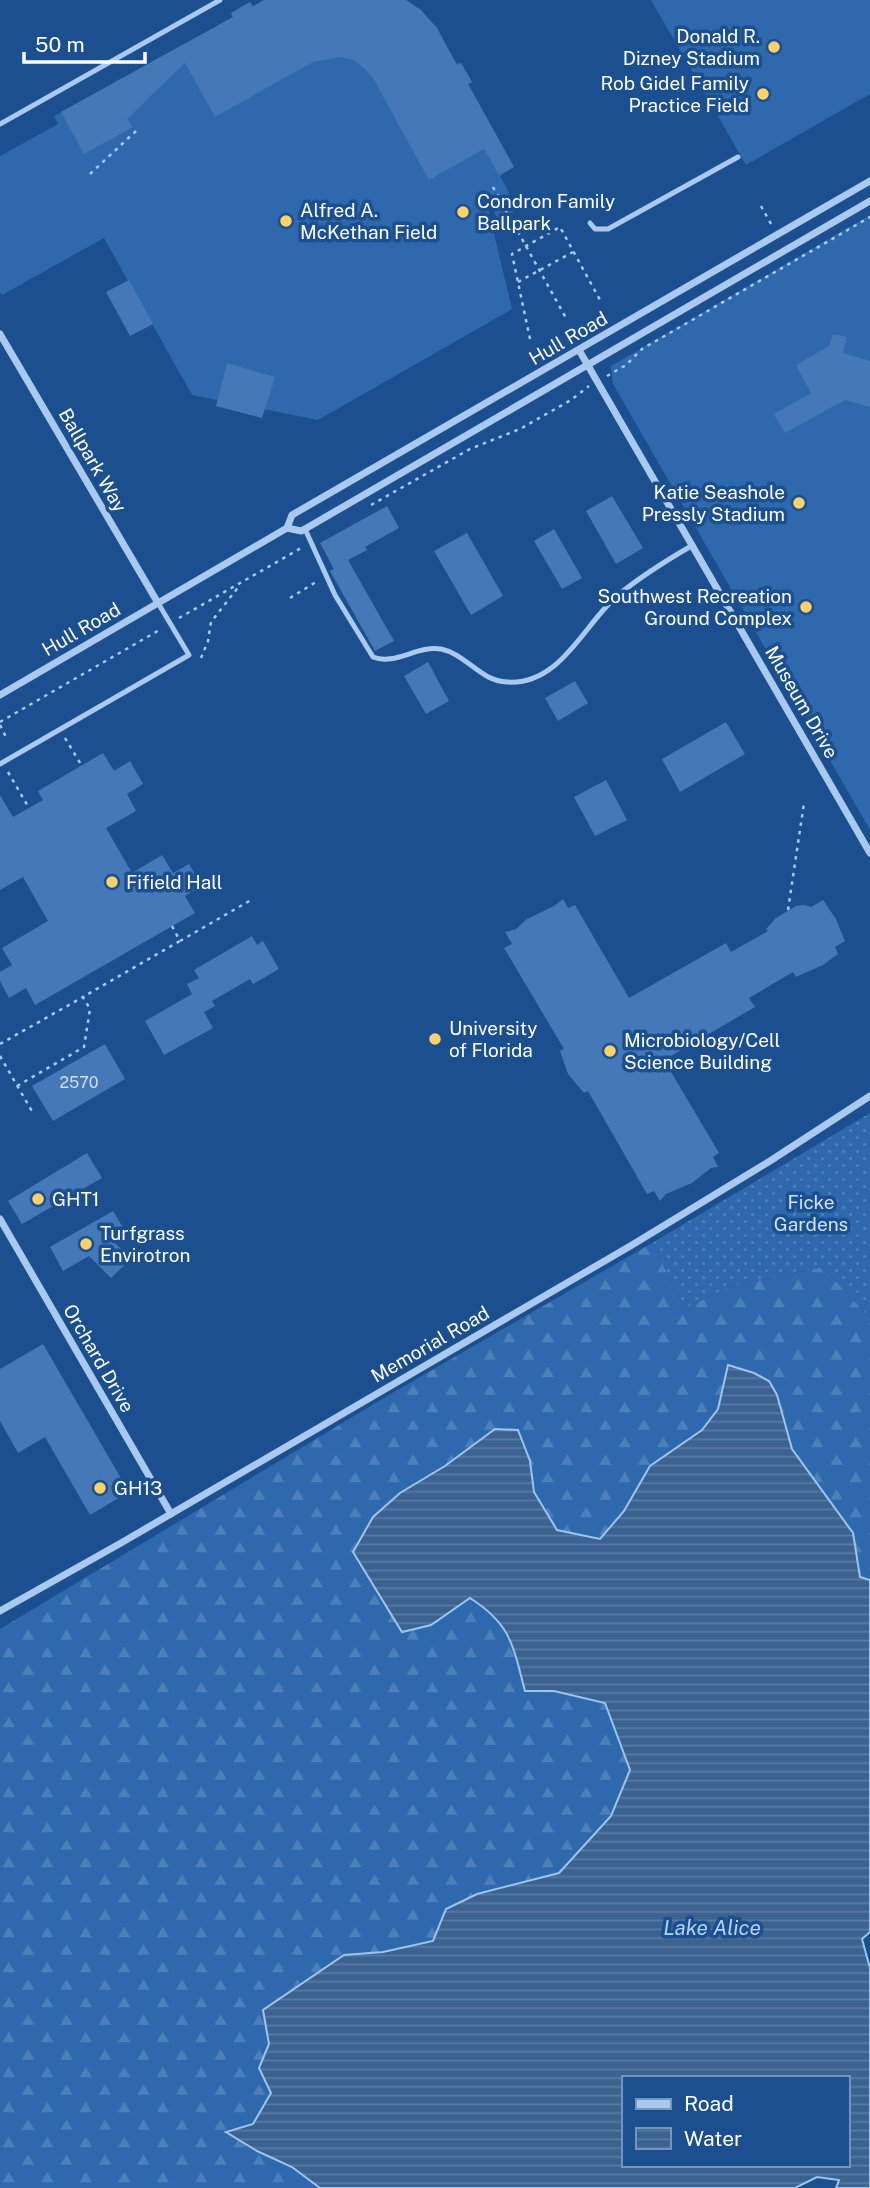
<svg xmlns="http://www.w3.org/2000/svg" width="870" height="2188" font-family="'Public Sans',sans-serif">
  <defs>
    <pattern id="forest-firs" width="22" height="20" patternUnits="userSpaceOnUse" patternTransform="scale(1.75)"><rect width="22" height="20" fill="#2e69ad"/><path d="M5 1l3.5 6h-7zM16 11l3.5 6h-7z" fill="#4d80b9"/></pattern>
    <pattern id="garden-dots" width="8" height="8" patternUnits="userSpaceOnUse" patternTransform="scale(1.75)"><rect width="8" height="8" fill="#2e69ad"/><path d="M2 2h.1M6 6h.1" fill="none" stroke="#4d80b9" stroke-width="1.8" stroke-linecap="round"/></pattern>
    <pattern id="water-rules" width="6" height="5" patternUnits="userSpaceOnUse" patternTransform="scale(1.75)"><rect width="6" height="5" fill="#3c6290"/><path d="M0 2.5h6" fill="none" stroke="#597aa1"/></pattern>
  </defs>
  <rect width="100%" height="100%" fill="#1b4f8f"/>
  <polygon fill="url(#forest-firs)" points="652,1243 685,1308 731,1286 823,1267 870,1318 870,1580 860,1577 853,1532 792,1449 777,1395 718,1409 702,1430 650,1466 624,1511 600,1539 557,1530 534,1492 530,1461 445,1466 400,1493 401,1631 431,1625 471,1598 493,1614 512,1642 525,1691 554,1691 605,1703 630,1770 611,1816 559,1873 477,1894 433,1941 383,1952 344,1955 310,1980 269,2044 259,2068 272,2093 253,2124 227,2133 257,2151 292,2167 320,2188 0,2188 0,1629 394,1392"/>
  <polygon fill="url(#garden-dots)" points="870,1113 870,1318 823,1267 731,1286 685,1308 652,1243"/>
  <g fill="#2e69ad">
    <polygon points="264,0 406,0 421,10 457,64 461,63 472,82 468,84 514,167 500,176 518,209 499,221 485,196 512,309 318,420 192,395 104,238 2,295 0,292 0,156 58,124 54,116 233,17 231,13 250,2 253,6"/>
    <polygon points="651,0 870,0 870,94 746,165"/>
    <polygon points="870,215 870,830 613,384 611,366"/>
  </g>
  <path fill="url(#water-rules)" stroke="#9cc4f0" stroke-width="2" fill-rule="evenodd" d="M728,1365L754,1373L769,1381L777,1395L792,1449L853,1533L860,1577L870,1580V1932L862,1939L870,1968V2188H836L839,2180L817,2177L795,2188H320L292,2167L257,2151L226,2132L253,2124L271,2093L259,2068L269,2044L263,2010L344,1955L383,1952L433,1941L446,1909L477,1894L559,1873L611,1816L630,1770L605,1703L554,1691H525C513,1646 512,1625 470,1598L431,1625L402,1632L353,1552L373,1517L400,1493L445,1466L495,1429L518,1430L530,1461L534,1492L557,1530L600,1539L624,1511L650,1466L702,1430L718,1409ZM623,2078H847V2165H623Z"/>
  <g fill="#4478b7">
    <polygon points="264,0 406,0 421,10 437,28 457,65 461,63 472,82 468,84 514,167 499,175 484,149 429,180 373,78 365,69 353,60 340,57 313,62 215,117 185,63 127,119 133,127 84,154 61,112 233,17 231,13 250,2 253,7"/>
    <polygon points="129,280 153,324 130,336 106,292"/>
    <polygon points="833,334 847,337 843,353 870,361 870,407 845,400 785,433 774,414 811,393 796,365 829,346"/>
    <polygon points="227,363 275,377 262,418 216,406"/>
    <polygon points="612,496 643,548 616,564 586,511"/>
    <polygon points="387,506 399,528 365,547 367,550 348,560 394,641 375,651 330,571 334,569 320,543"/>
    <polygon points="554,529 582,578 562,589 534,541"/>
    <polygon points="467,533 503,596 471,615 434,551"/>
    <polygon points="428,662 449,701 426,714 404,676"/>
    <polygon points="575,681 588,703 558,721 545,698"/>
    <polygon points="726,722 745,754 680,792 662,759"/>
    <polygon points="103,753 114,771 130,761 143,784 127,794 136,811 106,828 132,873 162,855 173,873 189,864 202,886 185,896 195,913 35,1005 26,988 9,998 0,981 0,972 12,965 2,948 48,921 23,877 0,890 0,795 13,817 43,800 38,791"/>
    <polygon points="606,780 627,820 595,836 574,797"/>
    <polygon points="563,899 568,908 575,905 629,998 726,943 731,952 768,931 766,929 776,918 796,906 804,905 811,907 823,900 836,919 845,941 835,947 838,954 823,965 796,977 793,972 749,998 755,1007 664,1060 719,1153 713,1157 718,1167 711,1168 692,1183 666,1194 660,1201 654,1191 647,1194 588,1091 584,1093 568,1074 560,1051 564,1049 504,948 512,944 505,932 516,929 527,919 554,906"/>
    <polygon points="252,936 257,945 263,941 279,969 253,984 250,979 212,1001 215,1006 204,1012 213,1028 164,1055 145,1021 192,994 187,984 199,978 194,970"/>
    <polygon points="105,1044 125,1079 53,1121 32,1086"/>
    <polygon points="87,1153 102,1178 22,1224 8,1201"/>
    <polygon points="113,1211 127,1234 114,1242 131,1259 111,1278 89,1256 63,1271 50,1247"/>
    <polygon points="43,1344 129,1492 90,1515 45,1437 18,1453 0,1421 0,1369"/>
  </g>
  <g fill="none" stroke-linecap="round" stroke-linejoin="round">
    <g stroke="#a9c9ee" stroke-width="2.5" stroke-dasharray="3.5 5" stroke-linecap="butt">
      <polyline points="90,174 136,131"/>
      <polyline points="493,187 566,318"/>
      <polyline points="761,206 771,224"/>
      <polyline points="518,282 573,252"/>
      <polyline points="530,339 512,254 560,227 600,300"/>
      <polyline points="607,376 626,365 642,349 870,217"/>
      <polyline points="371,505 470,449 520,429 571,400 589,386"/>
      <polyline points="290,598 316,582"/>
      <polyline points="179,618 303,547"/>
      <polyline points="201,658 208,641 211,622 240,585"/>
      <polyline points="0,722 161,629"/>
      <polyline points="0,725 6,737"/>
      <polyline points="65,738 82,766"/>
      <polyline points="8,772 29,808"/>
      <polyline points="788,910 804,803"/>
      <polyline points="172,926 180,941 251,900"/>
      <polyline points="0,1044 83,997"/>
      <polyline points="0,1056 33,1113"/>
      <polyline points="17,1086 84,1047 90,1009 83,997 180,941"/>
    </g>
    <g stroke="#a9c9ee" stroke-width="5">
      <polyline points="0,124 220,0"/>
      <polyline points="590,223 595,229 608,229 738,157"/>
      <path d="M305,529L335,595L373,657C395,666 417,645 441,649C466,654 480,681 507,682C560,686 584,624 617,596C641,576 667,560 693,545"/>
      <polyline points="0,764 189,655 158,603"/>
    </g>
    <g stroke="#a9c9ee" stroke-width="7">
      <polyline points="0,334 158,603"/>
      <polyline points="579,350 870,853"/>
      <polyline points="287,528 301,531 305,529 870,201"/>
      <polyline points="0,695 287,528 292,515 870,181"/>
      <polyline points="0,1219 171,1514"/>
      <polyline points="0,1611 121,1543 632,1245 770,1161 870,1096"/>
    </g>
  </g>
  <g fill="#ffd166" stroke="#1b4f8f" stroke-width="2.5">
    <circle cx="774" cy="47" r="7"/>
    <circle cx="763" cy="94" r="7"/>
    <circle cx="463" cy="212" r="7"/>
    <circle cx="286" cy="221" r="7"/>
    <circle cx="799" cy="503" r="7"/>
    <circle cx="806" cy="607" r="7"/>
    <circle cx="112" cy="882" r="7"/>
    <circle cx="435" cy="1039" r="7"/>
    <circle cx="610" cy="1051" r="7"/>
    <circle cx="38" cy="1199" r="7"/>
    <circle cx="86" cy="1244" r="7"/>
    <circle cx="100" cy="1488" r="7"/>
  </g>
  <g text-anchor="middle" stroke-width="7" stroke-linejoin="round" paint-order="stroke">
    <g font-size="16" fill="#d0dded">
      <text x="79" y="1088">2570</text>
    </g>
    <g font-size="19" fill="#fff" stroke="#1b4f8f" text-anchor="start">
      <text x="760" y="43" text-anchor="end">Donald R.<tspan x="760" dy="22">Dizney Stadium</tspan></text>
      <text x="749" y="90" text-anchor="end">Rob Gidel Family<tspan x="749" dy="22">Practice Field</tspan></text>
      <text x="477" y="208">Condron Family<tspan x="477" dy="22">Ballpark</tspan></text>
      <text x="300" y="217">Alfred A.<tspan x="300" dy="22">McKethan Field</tspan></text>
      <text x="785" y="499" text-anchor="end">Katie Seashole<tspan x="785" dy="22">Pressly Stadium</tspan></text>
      <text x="792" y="603" text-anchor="end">Southwest Recreation<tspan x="792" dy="22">Ground Complex</tspan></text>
      <text x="126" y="889">Fifield Hall</text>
      <text x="449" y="1035">University<tspan x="449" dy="22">of Florida</tspan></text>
      <text x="624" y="1047">Microbiology/Cell<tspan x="624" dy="22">Science Building</tspan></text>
      <text x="52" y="1206">GHT1</text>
      <text x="100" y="1240">Turfgrass<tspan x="100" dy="22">Envirotron</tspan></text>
      <text x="114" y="1495">GH13</text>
    </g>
    <g font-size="19" fill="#fff" stroke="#1b4f8f">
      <text transform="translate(568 338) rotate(-30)" y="7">Hull Road</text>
      <text transform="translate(93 460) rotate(60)" y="7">Ballpark Way</text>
      <text transform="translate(81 629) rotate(-30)" y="7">Hull Road</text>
      <text transform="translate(802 702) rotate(60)" y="7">Museum Drive</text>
      <text transform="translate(430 1344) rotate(-30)" y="7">Memorial Road</text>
      <text transform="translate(99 1358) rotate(60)" y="7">Orchard Drive</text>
    </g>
    <g font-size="19" fill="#cfe3fa" stroke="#1b4f8f">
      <text x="811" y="1209">Ficke<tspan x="811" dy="22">Gardens</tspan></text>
    </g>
    <g font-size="21" font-style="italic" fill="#b5d3f5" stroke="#1b4f8f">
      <text x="712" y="1935">Lake Alice</text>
    </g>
  </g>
  <rect x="622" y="2076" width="228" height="91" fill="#1b4f8f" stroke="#7695bc" stroke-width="2"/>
  <rect x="636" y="2099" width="35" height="10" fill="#a9c9ee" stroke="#7695bc" stroke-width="2"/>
  <text x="684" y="2111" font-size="21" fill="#ffffff">Road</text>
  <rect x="636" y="2128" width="35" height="21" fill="url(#water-rules)" stroke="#7695bc" stroke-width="2"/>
  <text x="684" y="2146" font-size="21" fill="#ffffff">Water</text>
  <path d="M24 52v10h121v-10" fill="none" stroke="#ffffff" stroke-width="3.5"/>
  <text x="35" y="52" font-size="21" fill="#ffffff" stroke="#1b4f8f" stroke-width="5" paint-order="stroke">50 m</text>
</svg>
